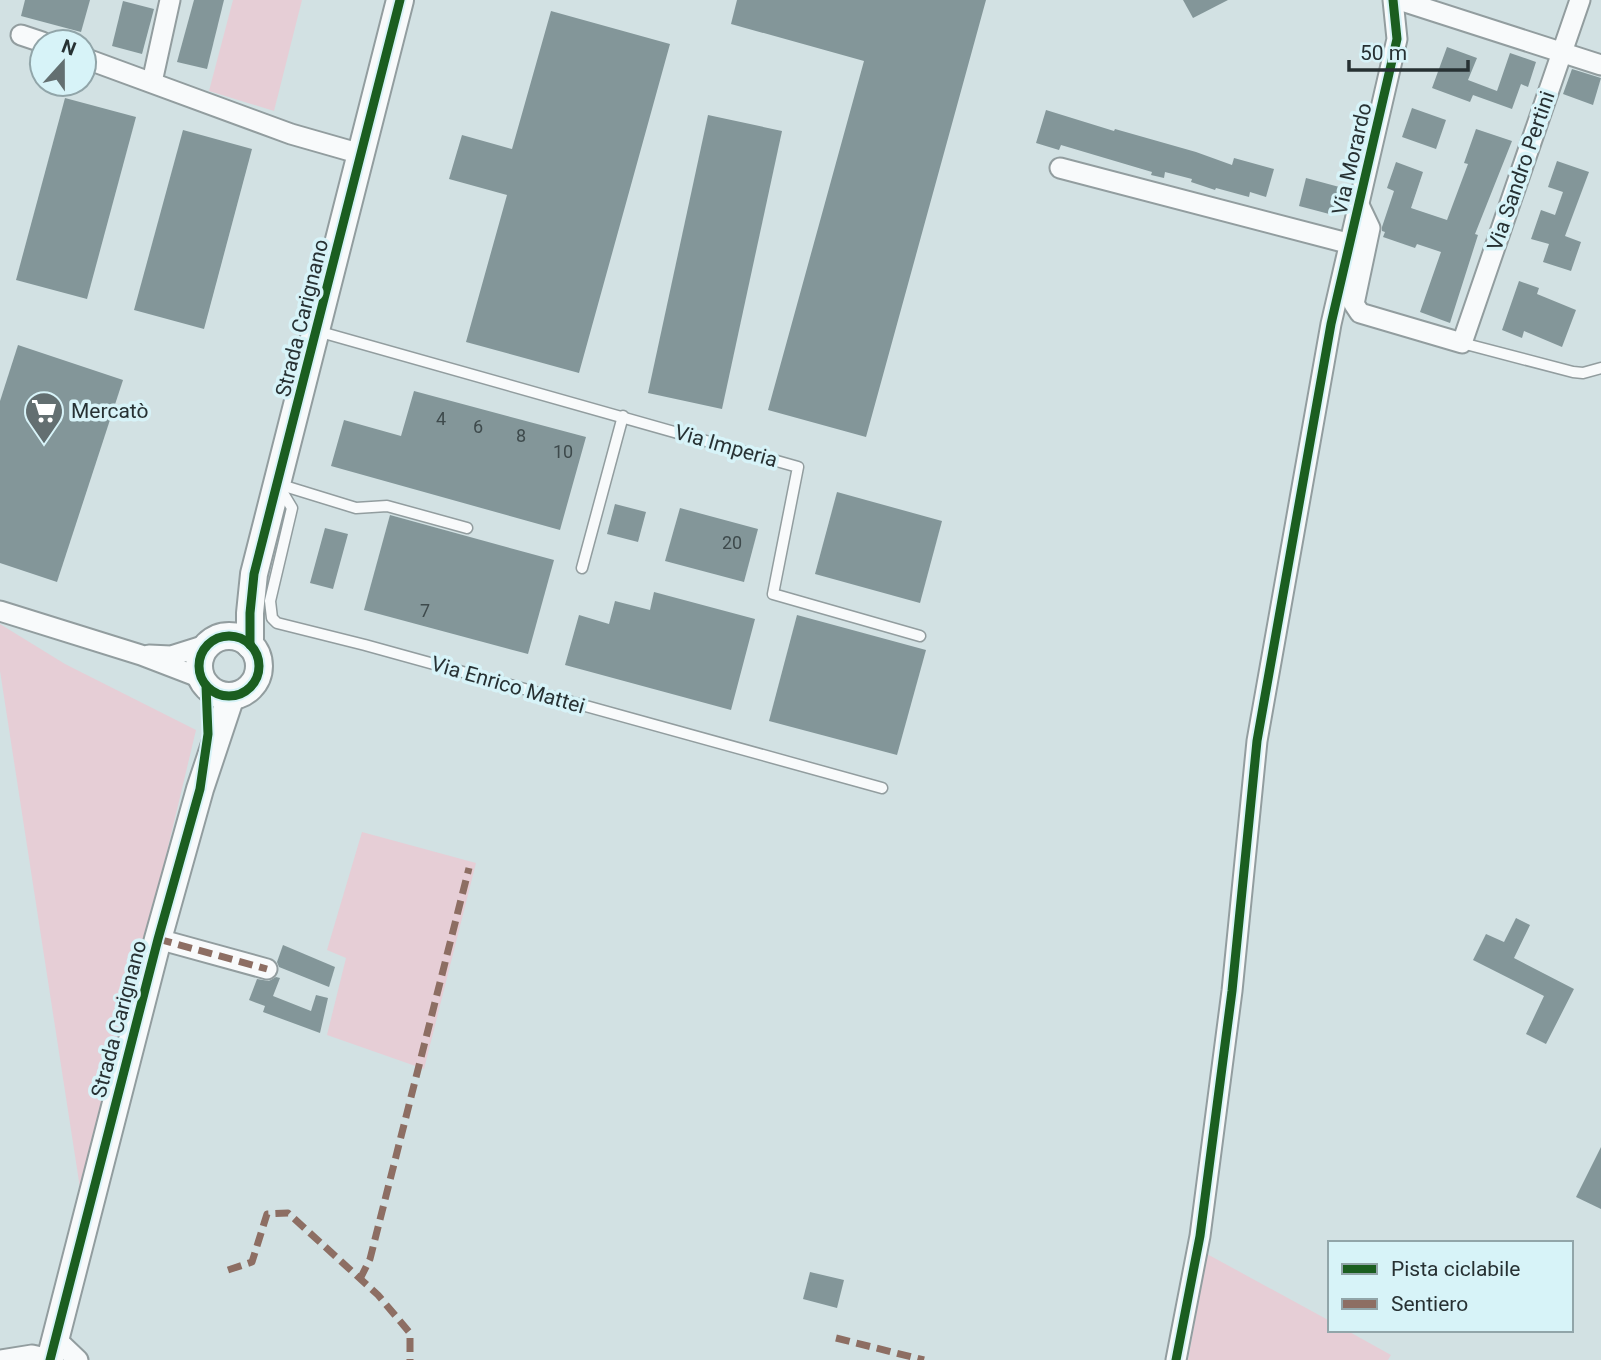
<svg xmlns="http://www.w3.org/2000/svg" width="1601" height="1360" font-family="Roboto,sans-serif">
  <rect width="100%" height="100%" fill="#d2e1e3"/>
  <g fill="#e6ced6">
    <polygon points="233,0 302,0 274,111 209,91"/>
    <polygon points="0,624 65,664 196,730 149,927 80,1188 0,671"/>
    <polygon points="362,832 476,863 424,1069 327,1035 346,958 327,950"/>
    <polygon points="1207,1254 1330,1321 1330,1330 1346,1330 1391,1355 1388,1360 1188,1360"/>
  </g>
  <g fill="#839699">
    <polygon points="25,0 90,0 81,32 21,16"/>
    <polygon points="194,0 224,0 207,69 177,62"/>
    <polygon points="737,0 986,0 866,437 768,410 864,61 731,24"/>
    <polygon points="1183,0 1228,0 1193,18"/>
    <polygon points="123,1 154,9 142,54 112,46"/>
    <polygon points="551,11 670,44 579,373 466,342 507,195 449,179 462,135 512,149"/>
    <polygon points="1447,47 1477,58 1468,80 1497,91 1510,53 1536,62 1528,87 1521,84 1512,109 1473,95 1470,102 1432,88"/>
    <polygon points="1572,69 1601,78 1593,105 1563,94"/>
    <polygon points="65,98 136,117 87,299 16,280"/>
    <polygon points="1412,108 1446,120 1436,149 1402,137"/>
    <polygon points="1046,110 1114,131 1115,129 1196,152 1232,165 1234,158 1274,169 1266,197 1250,192 1249,197 1216,188 1215,190 1191,182 1192,179 1165,172 1164,178 1151,175 1152,172 1061,145 1059,150 1036,143"/>
    <polygon points="708,115 782,131 722,409 648,393"/>
    <polygon points="1476,129 1512,141 1475,234 1478,235 1450,323 1420,312 1441,252 1417,244 1415,248 1383,237 1385,232 1382,231 1382,227 1394,191 1387,188 1396,162 1423,172 1411,208 1447,220 1468,164 1464,163"/>
    <polygon points="183,130 252,149 204,329 134,310"/>
    <polygon points="1557,161 1589,172 1565,236 1581,242 1571,271 1543,262 1549,244 1531,239 1541,210 1555,215 1563,192 1548,187"/>
    <polygon points="1306,178 1343,188 1333,215 1299,206"/>
    <polygon points="1519,281 1539,288 1537,294 1576,310 1562,347 1524,331 1522,338 1502,330"/>
    <polygon points="18,345 123,380 57,582 0,563 0,401"/>
    <polygon points="414,391 586,437 560,530 331,466 344,420 401,436"/>
    <polygon points="837,492 942,521 920,603 815,574"/>
    <polygon points="615,504 646,512 638,542 607,534"/>
    <polygon points="680,508 758,529 744,582 665,561"/>
    <polygon points="390,515 554,560 528,654 364,610"/>
    <polygon points="325,528 348,534 333,589 310,583"/>
    <polygon points="654,592 755,619 731,710 565,665 579,615 609,624 615,601 650,610"/>
    <polygon points="797,615 926,650 897,755 769,721"/>
    <polygon points="1516,918 1530,925 1514,958 1574,989 1546,1044 1526,1034 1544,996 1473,960 1486,934 1504,942"/>
    <polygon points="283,945 335,967 329,987 279,967 277,962"/>
    <polygon points="276,977 280,978 273,996 311,1011 316,995 328,998 320,1033 263,1012 265,1006 249,1000 257,979 269,981"/>
    <polygon points="1601,1147 1601,1209 1576,1197"/>
    <polygon points="810,1272 844,1280 837,1308 803,1299"/>
  </g>
  <g fill="none" stroke-linecap="round" stroke-linejoin="round">
    <defs>
      <g id="lane">
        <polyline points="317,331 798,467 773,594 920,636"/>
        <polyline points="1462,343 1573,372 1583,373 1601,368"/>
        <polyline points="278,484 356,508 387,506 467,528"/>
        <polyline points="280,488 292,508 270,601 272,618 277,623 365,645 882,788"/>
        <polyline points="582,568 623,416"/>
      </g>
      <g id="street">
        <polyline points="1399,0 1601,65"/>
        <polyline points="21,35 42,42"/>
        <polyline points="84,58 291,134 361,154"/>
        <polyline points="152,82 170,0"/>
        <polyline points="1060,168 1351,244"/>
        <polyline points="1360,207 1370,228 1354,304 1360,313 1462,343 1580,0"/>
        <polyline points="0,611 141,655 201,678"/>
        <polyline points="149,655 171,656 209,644"/>
        <polyline points="158,939 267,969"/>
        <polyline points="56,1339 78,1360"/>
        <polyline points="1,1360 32,1355 50,1359"/>
        <polyline points="1176,1360 1200,1236 1232,991 1257,741 1331,324 1397,39 1393,0"/>
      </g>
      <g id="secondary">
        <circle cx="229" cy="666" r="30"/>
        <polyline points="250,645 250,613 254,574 400,0"/>
        <polyline points="50,1360 158,939 200,789 231,696"/>
      </g>
    </defs>
    <use href="#lane" stroke="#929d9f" stroke-width="13"/>
    <use href="#street" stroke="#929d9f" stroke-width="23"/>
    <use href="#secondary" stroke="#929d9f" stroke-width="30"/>
    <use href="#lane" stroke="#f8fafb" stroke-width="10"/>
    <use href="#street" stroke="#f8fafb" stroke-width="19"/>
    <use href="#secondary" stroke="#f8fafb" stroke-width="26"/>
    <g stroke="#8d6e63" stroke-width="7" stroke-dasharray="14 7" stroke-linecap="butt">
      <polyline points="158,939 267,969"/>
      <polyline points="228,1270 252,1262 267,1214 288,1213 378,1295 410,1333 410,1360"/>
      <polyline points="360,1279 370,1259 469,868"/>
      <polyline points="836,1338 924,1360"/>
    </g>
    <defs>
      <g id="cycleway">
        <circle cx="229" cy="666" r="30"/>
        <polyline points="250,645 250,613 254,574 400,0"/>
        <polyline points="50,1360 158,939 200,789 208,734 206,686"/>
        <polyline points="1176,1360 1200,1236 1232,991 1257,741 1331,324 1397,39 1393,0"/>
      </g>
    </defs>
    <use href="#cycleway" stroke="#d7f3f8" stroke-width="13"/>
    <use href="#cycleway" stroke="#1b5e20" stroke-width="9"/>
  </g>
  <defs>
    <symbol id="supermarket-pin" viewBox="-11 -11 22 30"><path d="M0 17L-7.5 6A9.5 9.5 0 1 1 7.5 6Z" fill="#636f71" stroke="#d7f3f8"/><path d="M-6-5.5h2.5l.6 2H6L4.5 2H-2.5L-4.4-4H-6ZM-1.5 3.2a1.3 1.3 0 1 0 .1 0ZM3 3.2a1.3 1.3 0 1 0 .1 0Z" fill="#fff"/></symbol>
  </defs>
  <g fill-rule="evenodd">
    <use href="#supermarket-pin" x="22" y="389" width="44" height="60"/>
  </g>
  <g text-anchor="middle" stroke-width="7" stroke-linejoin="round" paint-order="stroke">
    <g font-size="18" fill="#3e4a4c">
      <text x="441" y="425">4</text>
      <text x="478" y="433">6</text>
      <text x="521" y="442">8</text>
      <text x="563" y="458">10</text>
      <text x="732" y="549">20</text>
      <text x="425" y="617">7</text>
    </g>
    <g font-size="21" fill="#273133" stroke="#d7f3f8">
      <text transform="translate(1352 159) rotate(-77)" y="7">Via Morardo</text>
      <text transform="translate(1521 171) rotate(-71)" y="7">Via Sandro Pertini</text>
      <text transform="translate(302 318) rotate(-76)" y="7">Strada Carignano</text>
      <text transform="translate(726 446) rotate(16)" y="7">Via Imperia</text>
      <text transform="translate(508 685) rotate(16)" y="7">Via Enrico Mattei</text>
      <text transform="translate(119 1019) rotate(-75)" y="7">Strada Carignano</text>
    </g>
    <g font-size="21" fill="#273133" stroke="#d7f3f8" text-anchor="start">
      <text x="71" y="418">Mercatò</text>
    </g>
  </g>
  <rect x="1328" y="1241" width="245" height="91" fill="#d7f3f8" stroke="#91a5a9" stroke-width="2"/>
  <rect x="1342" y="1264" width="35" height="10" fill="#1b5e20" stroke="#91a5a9" stroke-width="2"/>
  <text x="1391" y="1276" font-size="21" fill="#273133">Pista ciclabile</text>
  <rect x="1342" y="1299" width="35" height="10" fill="#8d6e63" stroke="#91a5a9" stroke-width="2"/>
  <text x="1391" y="1311" font-size="21" fill="#273133">Sentiero</text>
  <g transform="translate(63 63) rotate(21)"><circle r="33" fill="#d7f3f8" stroke="#91a5a9" stroke-width="2"/>
  <path d="M0-5L12 26L0 18L-12 26Z" fill="#636f71"/>
  <text y="-10" font-size="19" font-weight="bold" text-anchor="middle" fill="#273133">N</text>
  </g>
  <path d="M1349 60v10h119v-10" fill="none" stroke="#273133" stroke-width="3.5"/>
  <text x="1360" y="60" font-size="21" fill="#273133" stroke="#d7f3f8" stroke-width="5" paint-order="stroke">50 m</text>
</svg>
